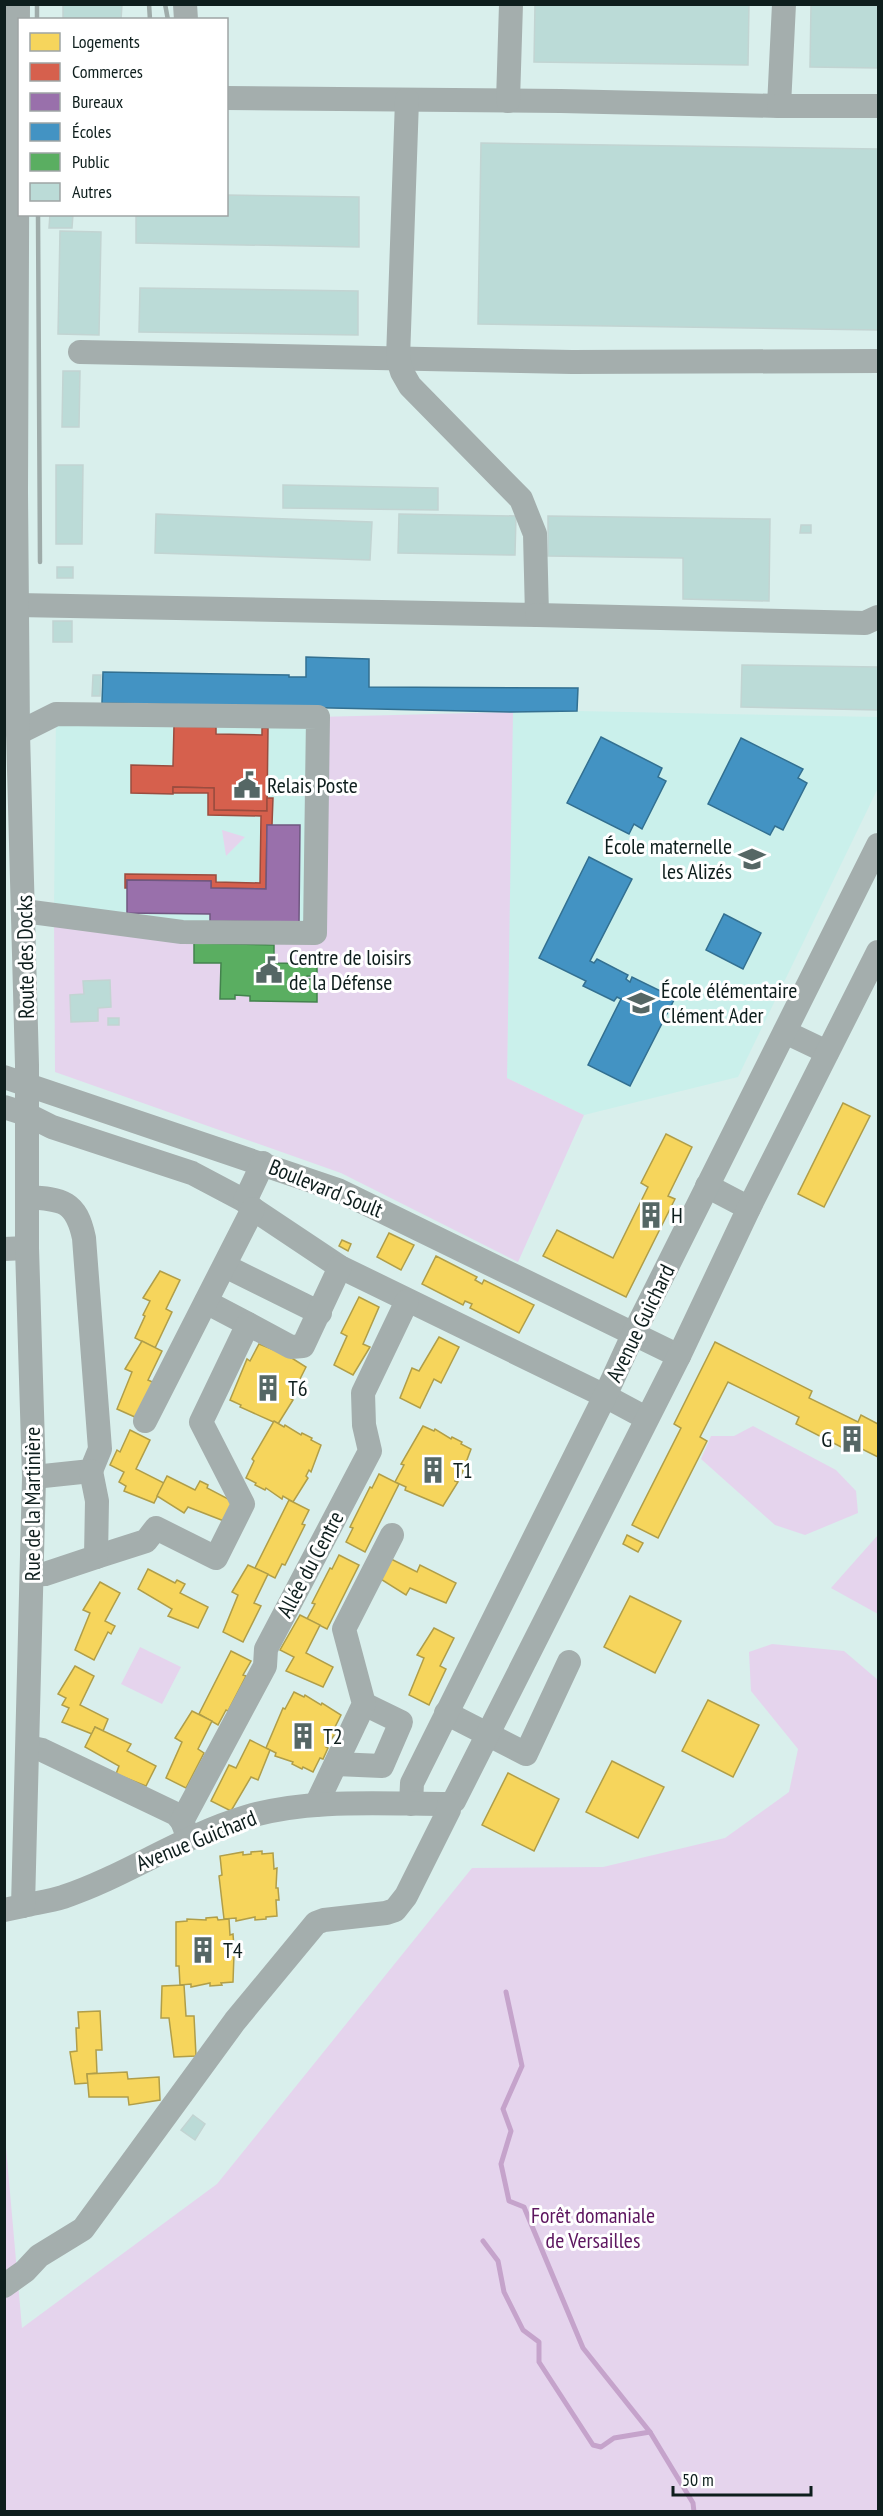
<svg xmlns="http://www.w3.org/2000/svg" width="883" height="2516" font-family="'PT Sans Narrow',sans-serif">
  <rect width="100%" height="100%" fill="#d9efec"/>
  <g fill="#caf0eb">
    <polygon points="577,711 878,717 878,788 738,1077 584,1115 507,1078 511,712"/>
    <polygon points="56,714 318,717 315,933 54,916"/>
  </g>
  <g fill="#e5d4ed">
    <polygon points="513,712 507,1078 584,1115 518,1262 341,1173 55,1072 54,916 315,933 318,717"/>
    <polygon points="222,830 245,837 226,856"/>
    <polygon points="753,1426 836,1470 856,1491 858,1513 805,1535 775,1525 701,1459 711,1436 734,1436"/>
    <polygon points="878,1535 878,1614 831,1588"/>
    <polygon points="772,1644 844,1651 878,1680 878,2511 5,2511 4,2125 22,2328 217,2184 472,1868 603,1867 725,1838 789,1792 798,1749 751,1691 749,1652"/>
    <polygon points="140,1647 181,1667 162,1704 121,1684"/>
  </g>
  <g fill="#f6d55c" stroke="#b09e49" stroke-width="1.5">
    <polygon points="843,1103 870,1116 824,1207 798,1194"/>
    <polygon points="666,1134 692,1147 668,1196 675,1199 626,1297 543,1256 557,1230 613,1258 648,1187 641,1183"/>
    <polygon points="389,1233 414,1245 401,1270 377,1257"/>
    <polygon points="342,1240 351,1244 348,1251 339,1246"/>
    <polygon points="436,1256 477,1277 475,1280 482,1284 484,1280 534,1305 519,1333 470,1308 472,1304 465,1301 463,1305 422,1284"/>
    <polygon points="160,1271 180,1280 166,1309 172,1312 155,1348 135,1338 145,1316 143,1315 150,1301 143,1298"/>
    <polygon points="359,1297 379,1307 363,1344 370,1347 353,1375 334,1365 347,1336 341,1333"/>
    <polygon points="439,1337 459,1347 441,1383 434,1379 420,1408 400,1398 412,1368 419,1371"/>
    <polygon points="142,1341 162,1351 148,1380 155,1383 137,1418 117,1409 132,1372 125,1369"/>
    <polygon points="715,1342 812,1391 809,1398 858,1422 861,1415 878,1424 878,1457 848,1442 845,1449 796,1424 799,1417 728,1382 700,1437 707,1441 658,1538 632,1525 681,1428 674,1424"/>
    <polygon points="259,1344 287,1355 306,1367 299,1381 302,1383 296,1393 294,1392 291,1399 293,1400 278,1424 240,1407 241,1405 230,1400 247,1359 250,1361"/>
    <polygon points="274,1421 284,1427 285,1425 301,1435 302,1433 312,1438 311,1440 321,1445 311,1472 309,1470 306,1476 308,1478 293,1502 283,1496 282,1499 266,1488 265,1490 255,1485 256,1483 246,1478 254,1461 252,1459"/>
    <polygon points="423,1426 434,1431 435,1429 451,1439 452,1437 462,1442 461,1444 471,1449 461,1476 459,1474 455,1481 458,1482 443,1506 405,1490 406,1487 395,1482 404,1465 401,1464"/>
    <polygon points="130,1430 150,1440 136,1469 164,1483 154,1503 124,1491 126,1486 119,1482 124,1472 110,1465 117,1450 120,1452"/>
    <polygon points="379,1474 399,1484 365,1552 346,1542 353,1528 350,1527 370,1487 372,1488"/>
    <polygon points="167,1476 195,1490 200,1481 208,1485 207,1488 234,1502 224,1521 188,1507 184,1513 157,1496"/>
    <polygon points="289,1500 309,1510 302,1524 305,1525 285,1565 282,1564 275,1578 255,1568"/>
    <polygon points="627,1535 643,1543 638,1552 623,1544"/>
    <polygon points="339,1555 359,1565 327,1629 307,1619 315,1604 312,1603 330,1568 332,1569"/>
    <polygon points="389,1558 417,1572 420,1565 456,1583 446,1603 410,1588 406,1595 379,1578"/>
    <polygon points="248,1565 268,1574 254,1603 261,1606 243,1642 223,1632 238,1595 232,1592"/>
    <polygon points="148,1569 175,1583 177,1580 185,1584 180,1593 208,1607 198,1628 168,1616 172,1609 138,1589"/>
    <polygon points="100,1582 120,1593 105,1621 115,1626 111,1634 108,1632 94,1660 75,1650 90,1613 83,1610"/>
    <polygon points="630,1596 681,1621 655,1673 604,1647"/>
    <polygon points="300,1615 320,1625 306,1653 333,1667 323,1687 286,1671 294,1657 280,1650"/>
    <polygon points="434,1628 454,1638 440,1666 446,1669 429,1705 409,1695 424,1658 417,1655"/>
    <polygon points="231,1651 251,1661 243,1675 246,1676 228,1711 226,1710 218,1725 199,1714"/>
    <polygon points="75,1666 94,1676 80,1705 108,1719 103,1731 95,1727 92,1734 62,1722 69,1708 62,1705 66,1698 58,1694"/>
    <polygon points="294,1692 304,1697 305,1695 321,1705 322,1703 341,1715 334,1729 337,1731 326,1747 328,1748 323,1759 320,1758 313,1772 303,1767 302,1769 292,1764 293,1762 275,1756 276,1753 266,1748 283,1708 285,1709"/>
    <polygon points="708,1700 759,1725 733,1777 682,1751"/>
    <polygon points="192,1711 212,1721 198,1749 204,1753 186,1788 166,1778 182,1742 175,1738"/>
    <polygon points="95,1727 131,1744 127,1751 156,1766 146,1786 116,1774 119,1766 85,1747"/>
    <polygon points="250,1740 270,1750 258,1780 251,1777 231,1811 211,1801 229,1765 236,1768"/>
    <polygon points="612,1761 664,1787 638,1838 586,1812"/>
    <polygon points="508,1773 559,1799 534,1851 482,1825"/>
    <polygon points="262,1851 262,1854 273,1853 274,1869 277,1868 276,1888 278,1888 279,1900 276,1900 277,1916 266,1917 266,1919 255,1920 255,1917 236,1921 236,1918 224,1919 219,1876 222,1875 220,1856 243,1852 243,1855 251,1854 251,1852"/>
    <polygon points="217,1917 218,1920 229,1919 230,1935 233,1934 234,1947 231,1947 231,1954 234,1954 233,1982 221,1983 222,1985 210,1986 210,1983 191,1987 191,1984 180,1985 179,1966 176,1966 176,1922 187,1921 187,1919 206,1920 206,1918"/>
    <polygon points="184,1985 186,2016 194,2016 196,2056 174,2057 169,2018 161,2018 162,1986"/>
    <polygon points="100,2011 102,2050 96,2050 97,2073 87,2074 88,2083 75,2084 70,2052 77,2051 76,2028 79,2028 78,2012"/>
    <polygon points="127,2072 128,2079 159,2077 160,2100 129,2105 128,2097 89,2097 87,2074"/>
  </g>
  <g fill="#d6604d" stroke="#9a4c3f" stroke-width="1.5">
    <polygon points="174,726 216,727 216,734 262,735 262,728 268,728 267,811 214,810 214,788 173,787 173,794 131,793 131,765 173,766"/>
    <polygon points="173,787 214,788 214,810 267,811 267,798 273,798 272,825 267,825 266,889 211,888 211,881 127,880 127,888 125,888 125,874 216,875 216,882 260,883 261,816 208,815 208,793 173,793"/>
  </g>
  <polygon fill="#9970ab" stroke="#6f5780" stroke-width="1.5" points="267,825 300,825 299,922 210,921 210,914 127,913 127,880 211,881 211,888 266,889"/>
  <g fill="#4393c3" stroke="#337091" stroke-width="1.5">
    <polygon points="306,657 369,659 369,687 578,688 577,711 511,712 102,703 103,672 289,675 289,677 306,677"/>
    <polygon points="601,737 662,768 658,777 666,781 642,829 634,824 629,834 567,803"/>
    <polygon points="741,738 803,769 798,778 807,783 783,830 775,826 770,835 708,804"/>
    <polygon points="589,857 632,879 590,961 594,963 597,959 628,975 626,979 630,982 632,977 675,998 630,1086 588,1065 621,999 617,997 614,1001 583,986 586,981 539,958"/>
    <polygon points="724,914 761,933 743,969 706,950"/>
  </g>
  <polygon fill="#5aae61" stroke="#43834d" stroke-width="1.5" points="194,943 274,945 274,963 317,964 317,976 307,976 306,979 317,979 317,1002 250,1001 250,996 235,995 235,999 220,999 221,963 194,963"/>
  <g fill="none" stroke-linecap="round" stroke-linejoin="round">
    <g stroke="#c5a3cb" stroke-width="5">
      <polyline points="506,1992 522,2066 503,2109 511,2131 501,2164 509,2201 524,2207 583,2348 650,2432 693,2503 694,2512"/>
      <polyline points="483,2241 498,2261 504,2292 523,2330 539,2342 539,2362 593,2445 601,2447 614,2438 650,2432"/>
    </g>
  </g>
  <g fill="#bbdbd7" stroke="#c2d4d2" stroke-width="1.5">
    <polygon points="63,4 122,4 121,20 63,20"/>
    <polygon points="535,4 749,4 748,65 534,62"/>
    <polygon points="811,4 878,4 878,68 810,67"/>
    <polygon points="481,143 878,149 878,330 478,324"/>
    <polygon points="226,195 359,197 359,247 136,243 136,214 226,214"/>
    <polygon points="50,214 73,214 72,228 49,228"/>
    <polygon points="60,231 101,232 99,335 58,334"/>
    <polygon points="140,288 358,291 358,335 139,332"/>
    <polygon points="63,371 80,371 79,427 62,427"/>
    <polygon points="56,465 83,465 82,544 56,544"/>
    <polygon points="283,485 438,488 438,510 283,508"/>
    <polygon points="156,514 372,522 370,560 155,553"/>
    <polygon points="399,514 516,516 515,555 398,553"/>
    <polygon points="548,516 770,519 769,601 683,599 683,558 548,556"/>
    <polygon points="801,525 811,525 811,533 800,533"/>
    <rect x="57" y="567" width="16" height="11"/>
    <rect x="53" y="621" width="19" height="21"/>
    <polygon points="742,665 878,667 878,710 741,707"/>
    <polygon points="93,675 101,675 100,696 92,696"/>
    <polygon points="110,980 111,1007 98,1008 98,1021 71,1022 70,995 84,994 83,981"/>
    <rect x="108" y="1018" width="11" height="7"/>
    <polygon points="193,2115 205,2124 195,2140 181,2130"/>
  </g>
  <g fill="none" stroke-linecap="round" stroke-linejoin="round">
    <g stroke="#a4aead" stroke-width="24">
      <polyline points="185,4 186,20"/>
      <polyline points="226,98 561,101 779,106 784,4"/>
      <polyline points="508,101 511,4"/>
      <polyline points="779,106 878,106"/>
      <polyline points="80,352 572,362 878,361"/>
      <polyline points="17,605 537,615 535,534 521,499 410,386 402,372 398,359 407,100"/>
      <polyline points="537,615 865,623 878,617"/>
      <polyline points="18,733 56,714 318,717 315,933 182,932 24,911"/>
      <polyline points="785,1032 827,1052"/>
      <polyline points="4,1077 338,1190 679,1356"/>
      <polyline points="4,1107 26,1114 52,1127 192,1173 245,1201 253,1209 340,1267 605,1396 646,1418"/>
      <polyline points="707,1186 749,1208"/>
      <path d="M27,1197C63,1199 76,1201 84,1238L100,1449L91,1471L34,1477"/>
      <polyline points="245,1201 263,1163"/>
      <polyline points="4,1249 27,1248"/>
      <polyline points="225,1266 320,1313"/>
      <polyline points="206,1302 248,1324"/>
      <polyline points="145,1421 253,1209"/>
      <polyline points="96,1557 146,1541 156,1528 216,1558 243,1504 201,1422 248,1324 291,1347 303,1346 340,1267"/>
      <polyline points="32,1575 45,1574 96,1557 97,1501 91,1471"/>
      <polyline points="446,1713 526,1754 569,1662"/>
      <polyline points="28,1747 42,1750 176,1814 182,1821 187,1834"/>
      <polyline points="336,1764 382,1766 401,1722 364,1704"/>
      <polyline points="411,1804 412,1783 419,1769 605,1396 633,1335 878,845"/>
      <polyline points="316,1805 364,1704 344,1629 392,1535"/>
      <polyline points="182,1821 265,1666 266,1649 370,1451 364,1425 363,1393 407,1301"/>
      <path d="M23,1906C36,1903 50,1901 63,1897C126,1876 182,1836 246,1817C309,1798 384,1804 449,1804L454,1801L679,1356L749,1208L878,952"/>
      <polyline points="4,1910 23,1906 34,1477 27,1248 27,1065 18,733 16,492 18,4"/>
      <polyline points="4,2286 25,2271 39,2256 83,2229 235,2021 316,1923 324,1920 386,1913 395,1910 406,1896 449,1810 449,1804"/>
    </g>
    <g stroke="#9eaba9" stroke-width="4.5">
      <polyline points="37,4 37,20"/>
      <polyline points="149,4 150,20"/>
      <polyline points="165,4 168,20"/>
      <polyline points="38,214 40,562"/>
    </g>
  </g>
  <defs>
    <symbol id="civic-bare" viewBox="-9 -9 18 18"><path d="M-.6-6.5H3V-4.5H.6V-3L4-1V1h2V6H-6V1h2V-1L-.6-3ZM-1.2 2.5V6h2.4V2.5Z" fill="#556765" stroke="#fff" stroke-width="2.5" paint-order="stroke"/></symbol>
    <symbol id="school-bare" viewBox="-9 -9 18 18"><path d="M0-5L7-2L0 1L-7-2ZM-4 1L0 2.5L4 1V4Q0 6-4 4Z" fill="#556765" stroke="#fff" stroke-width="2.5" paint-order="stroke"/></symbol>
    <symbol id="building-bare" viewBox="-9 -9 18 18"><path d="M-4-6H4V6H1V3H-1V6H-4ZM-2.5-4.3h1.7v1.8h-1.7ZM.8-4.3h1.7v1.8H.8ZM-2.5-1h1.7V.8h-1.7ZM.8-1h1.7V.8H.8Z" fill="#556765" stroke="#fff" stroke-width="2.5" paint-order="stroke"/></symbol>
  </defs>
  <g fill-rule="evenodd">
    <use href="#civic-bare" x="228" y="766" width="38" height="38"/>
    <use href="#school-bare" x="733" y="840" width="38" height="38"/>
    <use href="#civic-bare" x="250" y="951" width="38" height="38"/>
    <use href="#school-bare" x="622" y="984" width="38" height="38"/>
    <use href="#building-bare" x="632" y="1196" width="38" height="38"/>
    <use href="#building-bare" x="249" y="1369" width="38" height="38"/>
    <use href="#building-bare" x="833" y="1420" width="38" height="38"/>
    <use href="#building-bare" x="414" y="1451" width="38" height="38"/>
    <use href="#building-bare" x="284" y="1717" width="38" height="38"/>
    <use href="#building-bare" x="184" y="1931" width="38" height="38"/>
  </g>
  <g text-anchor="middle" stroke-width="6" stroke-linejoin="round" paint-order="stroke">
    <g font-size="22" fill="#0e1e1d" stroke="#fff" text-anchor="start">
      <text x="267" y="793">Relais Poste</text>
      <text x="732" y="854" text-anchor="end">École maternelle<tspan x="732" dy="25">les Alizés</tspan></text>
      <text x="289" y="965">Centre de loisirs<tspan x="289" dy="25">de la Défense</tspan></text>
      <text x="661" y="998">École élémentaire<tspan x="661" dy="25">Clément Ader</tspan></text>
      <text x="671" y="1223">H</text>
      <text x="288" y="1396">T6</text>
      <text x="832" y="1447" text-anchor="end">G</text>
      <text x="453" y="1478">T1</text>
      <text x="323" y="1744">T2</text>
      <text x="223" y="1958">T4</text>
    </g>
    <g font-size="22" fill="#0e1e1d" stroke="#fff">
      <text transform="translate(25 957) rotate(-91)" y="8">Route des Docks</text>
      <text transform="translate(326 1188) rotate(22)" y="8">Boulevard Soult</text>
      <text transform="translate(640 1323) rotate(-64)" y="8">Avenue Guichard</text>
      <text transform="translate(32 1504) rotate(-90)" y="8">Rue de la Martinière</text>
      <text transform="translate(310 1564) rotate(-62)" y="8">Allée du Centre</text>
      <text transform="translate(196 1840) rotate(-22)" y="8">Avenue Guichard</text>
    </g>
    <g font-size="22" fill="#5d165f" stroke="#fff">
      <text x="593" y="2223">Forêt domaniale<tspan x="593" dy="25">de Versailles</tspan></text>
    </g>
  </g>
  <rect width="883" height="2516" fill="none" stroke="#0e1e1d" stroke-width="12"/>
  <rect x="18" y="18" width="210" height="198" fill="#ffffff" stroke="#9fa5a5" stroke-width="1.5"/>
  <rect x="30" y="33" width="30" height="18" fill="#f6d55c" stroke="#9fa5a5" stroke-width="1.5"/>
  <text x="72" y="48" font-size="18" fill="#0e1e1d">Logements</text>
  <rect x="30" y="63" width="30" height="18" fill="#d6604d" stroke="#9fa5a5" stroke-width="1.5"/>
  <text x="72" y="78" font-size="18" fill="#0e1e1d">Commerces</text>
  <rect x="30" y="93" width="30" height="18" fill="#9970ab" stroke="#9fa5a5" stroke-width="1.5"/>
  <text x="72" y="108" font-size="18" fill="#0e1e1d">Bureaux</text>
  <rect x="30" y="123" width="30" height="18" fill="#4393c3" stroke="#9fa5a5" stroke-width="1.5"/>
  <text x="72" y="138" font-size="18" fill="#0e1e1d">Écoles</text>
  <rect x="30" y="153" width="30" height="18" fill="#5aae61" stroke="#9fa5a5" stroke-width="1.5"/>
  <text x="72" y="168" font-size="18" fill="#0e1e1d">Public</text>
  <rect x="30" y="183" width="30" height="18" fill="#bbdbd7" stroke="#9fa5a5" stroke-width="1.5"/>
  <text x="72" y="198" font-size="18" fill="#0e1e1d">Autres</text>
  <path d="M673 2486v9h138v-9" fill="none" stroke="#0e1e1d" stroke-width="3"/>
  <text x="682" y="2486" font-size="18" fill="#0e1e1d" stroke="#ffffff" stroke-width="4.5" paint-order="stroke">50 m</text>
</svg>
